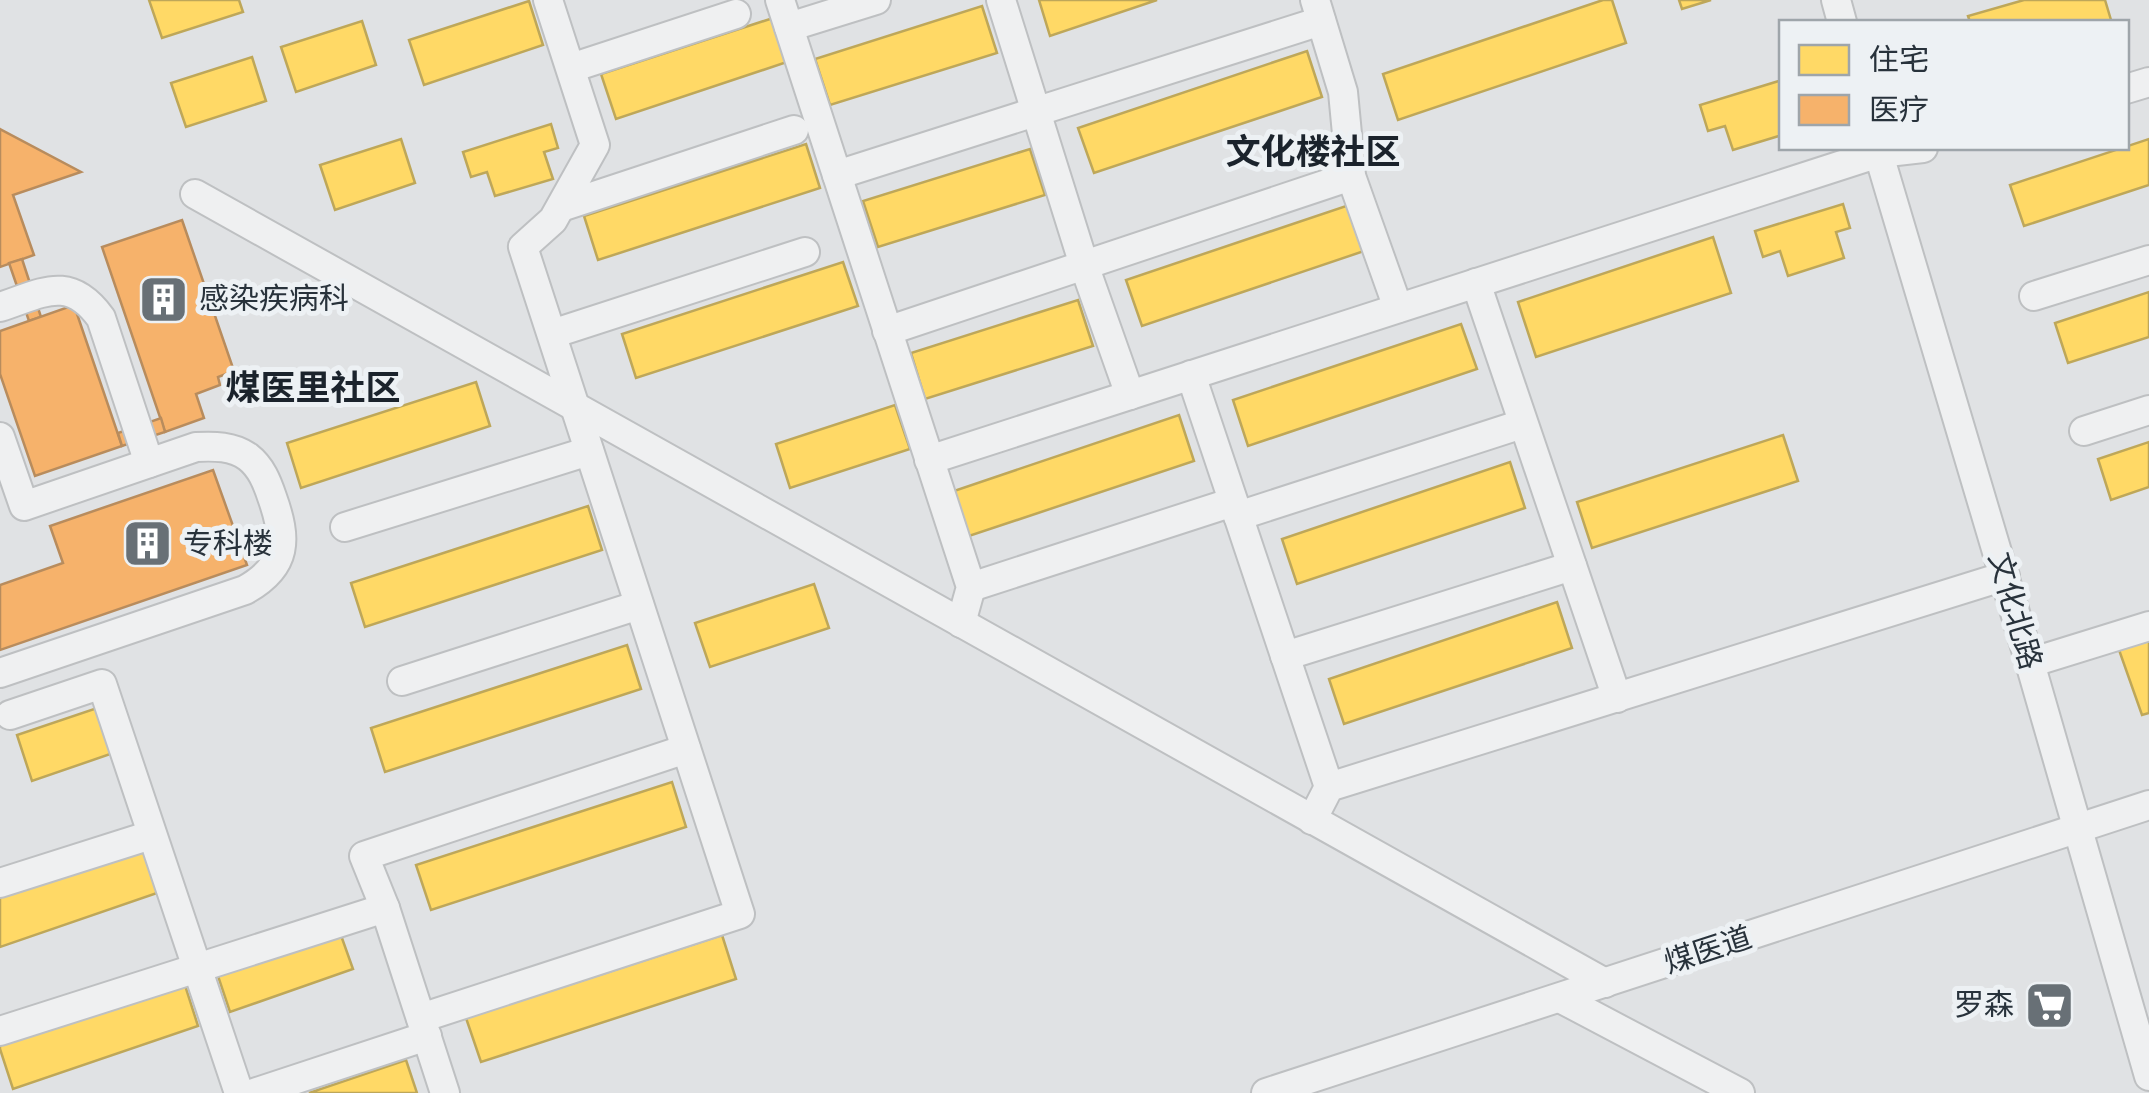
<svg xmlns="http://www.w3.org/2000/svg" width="2149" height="1093" font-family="'Titillium Web','Noto Sans SC',sans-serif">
  <rect width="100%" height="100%" fill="#e0e2e4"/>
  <g fill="#ffd966" stroke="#bea759" stroke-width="2.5">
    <polygon points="149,0 239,0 243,12 162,38"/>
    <polygon points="1039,0 1157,0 1050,36"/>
    <polygon points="1603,0 1612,0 1626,43 1398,120 1383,74"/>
    <polygon points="1679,0 1711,0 1682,9"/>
    <polygon points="2024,0 2105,0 2111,20 2101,22 1970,22 1968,16"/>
    <polygon points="529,1 543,45 424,85 409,40"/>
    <polygon points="982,6 997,53 830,105 815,59"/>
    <polygon points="773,18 787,62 616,119 601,74"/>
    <polygon points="362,21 376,65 296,92 281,47"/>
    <polygon points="1307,51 1322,97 1094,173 1078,128"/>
    <polygon points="252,57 266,101 186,127 171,83"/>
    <polygon points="1782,80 1782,135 1733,150 1725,126 1708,131 1700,105"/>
    <polygon points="551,124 558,148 544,152 553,179 495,196 487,172 471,177 463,152"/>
    <polygon points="401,139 415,183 335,210 320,165"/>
    <polygon points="2149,139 2149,185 2024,226 2010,185"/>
    <polygon points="806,144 820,188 598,260 584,216"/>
    <polygon points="1030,149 1045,195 878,247 863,201"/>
    <polygon points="1355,203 1370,249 1142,326 1126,280"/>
    <polygon points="1843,204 1850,228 1836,232 1844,258 1788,276 1780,251 1763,257 1755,231"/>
    <polygon points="1713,237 1731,293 1536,357 1518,302"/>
    <polygon points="843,262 858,306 636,378 622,334"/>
    <polygon points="2149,292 2149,337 2068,363 2055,323"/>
    <polygon points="1078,300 1093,346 925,399 911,353"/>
    <polygon points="1461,324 1477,369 1248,446 1233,400"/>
    <polygon points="476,382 490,426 301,488 287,443"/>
    <polygon points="895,405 910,449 790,488 776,444"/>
    <polygon points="1179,415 1194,461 966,537 951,492"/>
    <polygon points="1783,435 1798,481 1592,548 1577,502"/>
    <polygon points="2149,442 2149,487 2111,500 2098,459"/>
    <polygon points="1510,462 1525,508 1297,584 1282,539"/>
    <polygon points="588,506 602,550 365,627 351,583"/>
    <polygon points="814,584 829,628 710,667 695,623"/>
    <polygon points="1557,602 1572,648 1344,724 1329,679"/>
    <polygon points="2149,637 2149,713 2142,715 2118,647"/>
    <polygon points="627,645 641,689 385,772 371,728"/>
    <polygon points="103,706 119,751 32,781 17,735"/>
    <polygon points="672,782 686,827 431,910 416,865"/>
    <polygon points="143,842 160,892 0,947 0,891"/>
    <polygon points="338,927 353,969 230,1012 216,970"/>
    <polygon points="722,935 736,979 481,1062 466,1018"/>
    <polygon points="183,979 198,1026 13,1089 0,1049 0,1041"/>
    <polygon points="406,1060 417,1093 309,1093"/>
  </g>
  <g fill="#f6b26b" stroke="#b88c5d" stroke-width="2.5">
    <polygon points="0,129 81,172 13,195 34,255 0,267"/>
    <polygon points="182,220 234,371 218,377 220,385 196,394 204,418 165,432 102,247"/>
    <polygon points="22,259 41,317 29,321 9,263"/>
    <polygon points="74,305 122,446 35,476 0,374 0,331"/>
    <polygon points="161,418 165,432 122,446 118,433"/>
    <polygon points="213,470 247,565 0,650 0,585 63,563 50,526"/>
  </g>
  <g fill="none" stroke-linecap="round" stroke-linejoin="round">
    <defs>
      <g id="minor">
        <polyline points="780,0 971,587 961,623"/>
        <polyline points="1001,0 1084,265 1130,395"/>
        <polyline points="1315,0 1343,92 1351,176 1398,308"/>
        <polyline points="1836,0 1842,22"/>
        <polyline points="789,27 876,0"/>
        <polyline points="571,68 736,14"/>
        <polyline points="2126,89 2149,82"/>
        <polyline points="1877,148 2030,663 2149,1076"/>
        <polyline points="837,175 1321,21"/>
        <polyline points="195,194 1605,983"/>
        <polyline points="561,207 794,130"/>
        <polyline points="1476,283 1617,698"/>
        <polyline points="2034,296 2149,260"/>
        <path d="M0,307C43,293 69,274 101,318L149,463"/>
        <polyline points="887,331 1351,176"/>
        <polyline points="552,334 805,252"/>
        <polyline points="1191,375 1329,787"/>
        <polyline points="2084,431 2149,410"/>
        <path d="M0,437L24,506L196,447C214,446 233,446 248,457C261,467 267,482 272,497C287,539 288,566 245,590L0,673"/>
        <polyline points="929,460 1879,153 1923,148"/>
        <polyline points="1238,516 1522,424"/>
        <polyline points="345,527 589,451"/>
        <polyline points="971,587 1233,502"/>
        <polyline points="1285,656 1572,566"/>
        <polyline points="2030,663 2149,626"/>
        <polyline points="402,681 639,605"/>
        <polyline points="10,715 102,684 239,1093"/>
        <polyline points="1312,820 1329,787 2005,576"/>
        <polyline points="0,883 151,835"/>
        <polyline points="1560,998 1740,1093"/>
        <polyline points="421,1018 740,914 523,247 553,220 595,145 548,0"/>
        <polyline points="0,1031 385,908"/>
        <polyline points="254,1093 427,1036"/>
        <polyline points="445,1093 385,908 364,856 686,749"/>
        <polyline points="1266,1093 2149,805"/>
      </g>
    </defs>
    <use href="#minor" stroke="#bec0c2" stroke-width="32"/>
    <use href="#minor" stroke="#eff0f1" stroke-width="28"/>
  </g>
  <defs>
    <symbol id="building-square" viewBox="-11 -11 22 22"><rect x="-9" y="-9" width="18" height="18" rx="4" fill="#687076" stroke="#edf1f4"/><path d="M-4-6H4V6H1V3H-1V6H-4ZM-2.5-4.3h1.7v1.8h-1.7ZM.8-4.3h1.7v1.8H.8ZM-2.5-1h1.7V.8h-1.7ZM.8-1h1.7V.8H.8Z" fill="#fff"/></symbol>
    <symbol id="supermarket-square" viewBox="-11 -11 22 22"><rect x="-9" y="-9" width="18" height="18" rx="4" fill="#687076" stroke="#edf1f4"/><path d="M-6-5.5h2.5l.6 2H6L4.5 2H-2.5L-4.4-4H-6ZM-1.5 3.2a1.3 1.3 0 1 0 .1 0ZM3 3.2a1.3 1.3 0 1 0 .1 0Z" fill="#fff"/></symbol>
  </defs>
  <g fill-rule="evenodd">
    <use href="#building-square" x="136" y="272" width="55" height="55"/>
    <use href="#building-square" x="120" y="516" width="55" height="55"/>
    <use href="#supermarket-square" x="2022" y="978" width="55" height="55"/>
  </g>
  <g text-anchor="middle" stroke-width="10" stroke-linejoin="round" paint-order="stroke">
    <g font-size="30" fill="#28323b" stroke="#edf1f4" text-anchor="start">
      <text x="199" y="309">感染疾病科</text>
      <text x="183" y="554">专科楼</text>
      <text x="2014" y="1015" text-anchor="end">罗森</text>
    </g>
    <g font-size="30" fill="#28323b" stroke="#edf1f4">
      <text transform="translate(2015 611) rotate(74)" y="10">文化北路</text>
      <text transform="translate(1708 950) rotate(-18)" y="10">煤医道</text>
    </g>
    <g font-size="35" font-weight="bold" fill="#1b232c" stroke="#edf1f4">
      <text x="1313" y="164">文化楼社区</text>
      <text x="313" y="400">煤医里社区</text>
    </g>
  </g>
  <rect x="1779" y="20" width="350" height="130" fill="#edf1f4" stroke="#9ea5aa" stroke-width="2.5"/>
  <rect x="1799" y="45" width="50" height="30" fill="#ffd966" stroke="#9ea5aa" stroke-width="2.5"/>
  <text x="1869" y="70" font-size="30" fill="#28323b">住宅</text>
  <rect x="1799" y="95" width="50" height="30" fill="#f6b26b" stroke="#9ea5aa" stroke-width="2.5"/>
  <text x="1869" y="120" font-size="30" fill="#28323b">医疗</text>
</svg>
